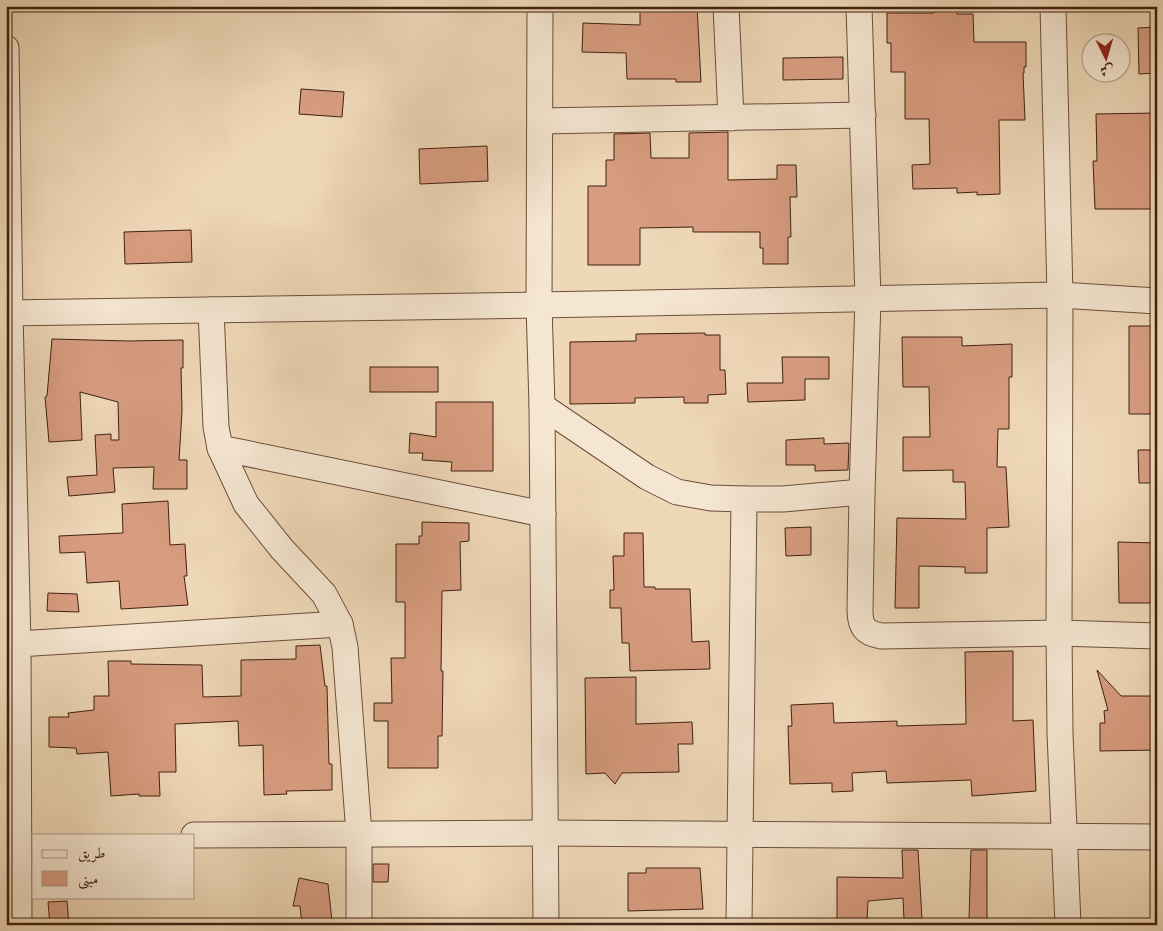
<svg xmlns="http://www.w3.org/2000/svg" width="1163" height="931" font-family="'IM FELL Great Primer',Amiri,serif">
  <rect width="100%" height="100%" fill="#efd8b8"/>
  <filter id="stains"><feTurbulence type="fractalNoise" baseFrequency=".004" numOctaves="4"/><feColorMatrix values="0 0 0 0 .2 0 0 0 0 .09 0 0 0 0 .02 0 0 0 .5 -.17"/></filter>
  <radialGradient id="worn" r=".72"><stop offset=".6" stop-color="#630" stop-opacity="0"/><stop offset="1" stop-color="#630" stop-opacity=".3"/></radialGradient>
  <g fill="#d89d81" stroke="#412011">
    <polygon points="640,6 697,6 701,82 676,82 676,79 627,79 626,53 582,52 583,23 640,25"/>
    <polygon points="934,6 957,6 957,14 973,14 974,42 1026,42 1026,67 1024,67 1024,73 1023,73 1025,120 999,120 1000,194 977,195 977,192 957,193 957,188 913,189 912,165 930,164 929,119 905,119 905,72 891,72 891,43 887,43 887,13 934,13"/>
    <polygon points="1157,27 1157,73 1139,74 1138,28"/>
    <polygon points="843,57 843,79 783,80 783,58"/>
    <polygon points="301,89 344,92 342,117 299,114"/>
    <polygon points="1157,113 1157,209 1095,209 1093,161 1097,161 1096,114"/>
    <polygon points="728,132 728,180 777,179 777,165 796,165 797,197 790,197 791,237 788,237 788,264 763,264 763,248 760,248 760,232 693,232 693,227 640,228 640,265 588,265 588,186 606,186 606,160 614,160 614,134 650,133 651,158 689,158 689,133"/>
    <polygon points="487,146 488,181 420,184 419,149"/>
    <polygon points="191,230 192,262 125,264 124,232"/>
    <polygon points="1129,326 1153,326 1153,329 1157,329 1157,414 1129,414"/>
    <polygon points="705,333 705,335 720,335 720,370 725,370 726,394 708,395 708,403 684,403 684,397 635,398 635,403 570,404 570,342 636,341 636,334"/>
    <polygon points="902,337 962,337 962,346 1012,344 1012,377 1009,377 1009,429 998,429 997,467 1006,467 1009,527 987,528 987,573 965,573 965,567 919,566 919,608 895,608 897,518 966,519 965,482 953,482 953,470 903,471 903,437 930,437 929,387 903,387"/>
    <polygon points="52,339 129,341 183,340 183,368 181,368 182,411 179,460 187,460 187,489 153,489 154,467 113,468 115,492 69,496 67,477 97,475 95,435 111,434 111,440 119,440 118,402 80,392 82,440 49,442 45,397 47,396"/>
    <polygon points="782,357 829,357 829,379 805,379 805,400 748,402 747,383 783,383"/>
    <rect x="370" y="367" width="68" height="25"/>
    <polygon points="436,402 493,402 493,471 451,471 452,462 422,460 423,453 409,453 410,433 436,437"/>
    <polygon points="824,438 824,444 849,443 848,470 815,471 815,465 786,465 786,440"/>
    <polygon points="1138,450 1157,450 1157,483 1139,483"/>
    <polygon points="168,501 170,545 185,544 187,576 184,576 188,605 121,609 119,581 87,583 85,552 60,553 59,536 123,533 122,504"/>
    <polygon points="422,522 469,523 469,541 460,542 461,590 442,591 441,671 443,671 442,736 438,736 438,768 388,768 388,721 374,721 374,703 392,703 391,658 405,658 405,602 396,602 396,544 419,544 419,536 422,536"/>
    <polygon points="811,527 811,555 786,556 785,528"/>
    <polygon points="624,533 643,533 644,587 655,587 655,589 690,589 692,642 709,641 710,669 630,671 629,643 622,643 621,608 610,608 610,590 614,590 613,556 624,556"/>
    <polygon points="1118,542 1157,543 1157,603 1119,603"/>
    <polygon points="48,593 77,594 79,612 47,611"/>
    <polygon points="320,645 325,686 327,686 329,764 332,764 332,790 286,791 287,794 264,795 263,745 239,746 238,721 175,724 176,772 159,772 160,796 139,796 139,794 111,796 108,752 77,754 76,748 49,747 49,717 69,717 68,713 94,710 94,696 109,696 108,661 131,661 131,664 202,665 203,697 241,696 241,660 296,659 296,646"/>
    <polygon points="1013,651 1013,721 1033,720 1036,791 972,796 971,780 887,783 886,771 852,773 853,791 832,792 832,783 790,784 788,726 792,726 791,705 833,703 834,723 897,721 897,726 966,724 965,652"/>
    <polygon points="1097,670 1121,696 1157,696 1157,750 1100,751 1100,723 1105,723 1104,711 1108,710"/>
    <polygon points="636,677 636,724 692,722 693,744 678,744 679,772 622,773 615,784 605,773 586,774 585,678"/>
    <polygon points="902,850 918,850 922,919 904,919 903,898 868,901 867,921 837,920 837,877 903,878"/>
    <polygon points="971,850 987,850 987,920 969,920"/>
    <polygon points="373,864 389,864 388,882 373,882"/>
    <polygon points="646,868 700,868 703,909 628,911 628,873 646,873"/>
    <polygon points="299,878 328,884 332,921 302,924 300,906 293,906"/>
    <polygon points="67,901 69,925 50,925 48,902"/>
  </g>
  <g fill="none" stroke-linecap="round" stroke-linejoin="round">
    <defs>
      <g id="minor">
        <polyline points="540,6 539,305 542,406 546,925"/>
        <polyline points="726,6 731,118"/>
        <path d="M859,6L868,299L862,492L860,610C860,627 865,633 881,636L1059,633L1157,636"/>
        <polyline points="1053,6 1060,295 1059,633 1060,733 1068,925"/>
        <polyline points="6,48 10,313 18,644 19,925"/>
        <polyline points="541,121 863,115"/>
        <polyline points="211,310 216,427 220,448 246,504 282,549 324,594 340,624 345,647 359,834 359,925"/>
        <polyline points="6,313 539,305 1060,295 1157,301"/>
        <polyline points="542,406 647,477 677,492 711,498 744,499 783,499 862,492"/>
        <polyline points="220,448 543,514"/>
        <polyline points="6,644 18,644 340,624"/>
        <polyline points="194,835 545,833 1157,837"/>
        <polyline points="739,925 744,499"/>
      </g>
    </defs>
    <use href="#minor" stroke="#6c4e3b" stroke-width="27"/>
    <use href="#minor" stroke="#f5e6d1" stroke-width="25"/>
  </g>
  <rect width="1163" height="931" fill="none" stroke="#efd8b8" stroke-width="25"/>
  <rect x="8" y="8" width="1148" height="916" fill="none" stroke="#412011" stroke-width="2.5"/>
  <rect x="12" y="12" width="1138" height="906" fill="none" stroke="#412011"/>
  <rect x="32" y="834" width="162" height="65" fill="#f5e6d1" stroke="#ad9784"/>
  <rect x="42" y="850" width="25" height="8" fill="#f5e6d1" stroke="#ad9784"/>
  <text x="78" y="858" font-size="15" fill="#412011">طريق</text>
  <rect x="42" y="871" width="25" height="15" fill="#d89d81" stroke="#ad9784"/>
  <text x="78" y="884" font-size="15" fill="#412011">مبنى</text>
  <g transform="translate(1106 58) rotate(175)"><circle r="24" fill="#f5e6d1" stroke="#ad9784"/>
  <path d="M0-4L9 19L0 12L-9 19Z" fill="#8f2418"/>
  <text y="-8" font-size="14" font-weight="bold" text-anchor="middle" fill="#412011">ش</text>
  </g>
  <rect width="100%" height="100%" filter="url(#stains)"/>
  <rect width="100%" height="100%" fill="url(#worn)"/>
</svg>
